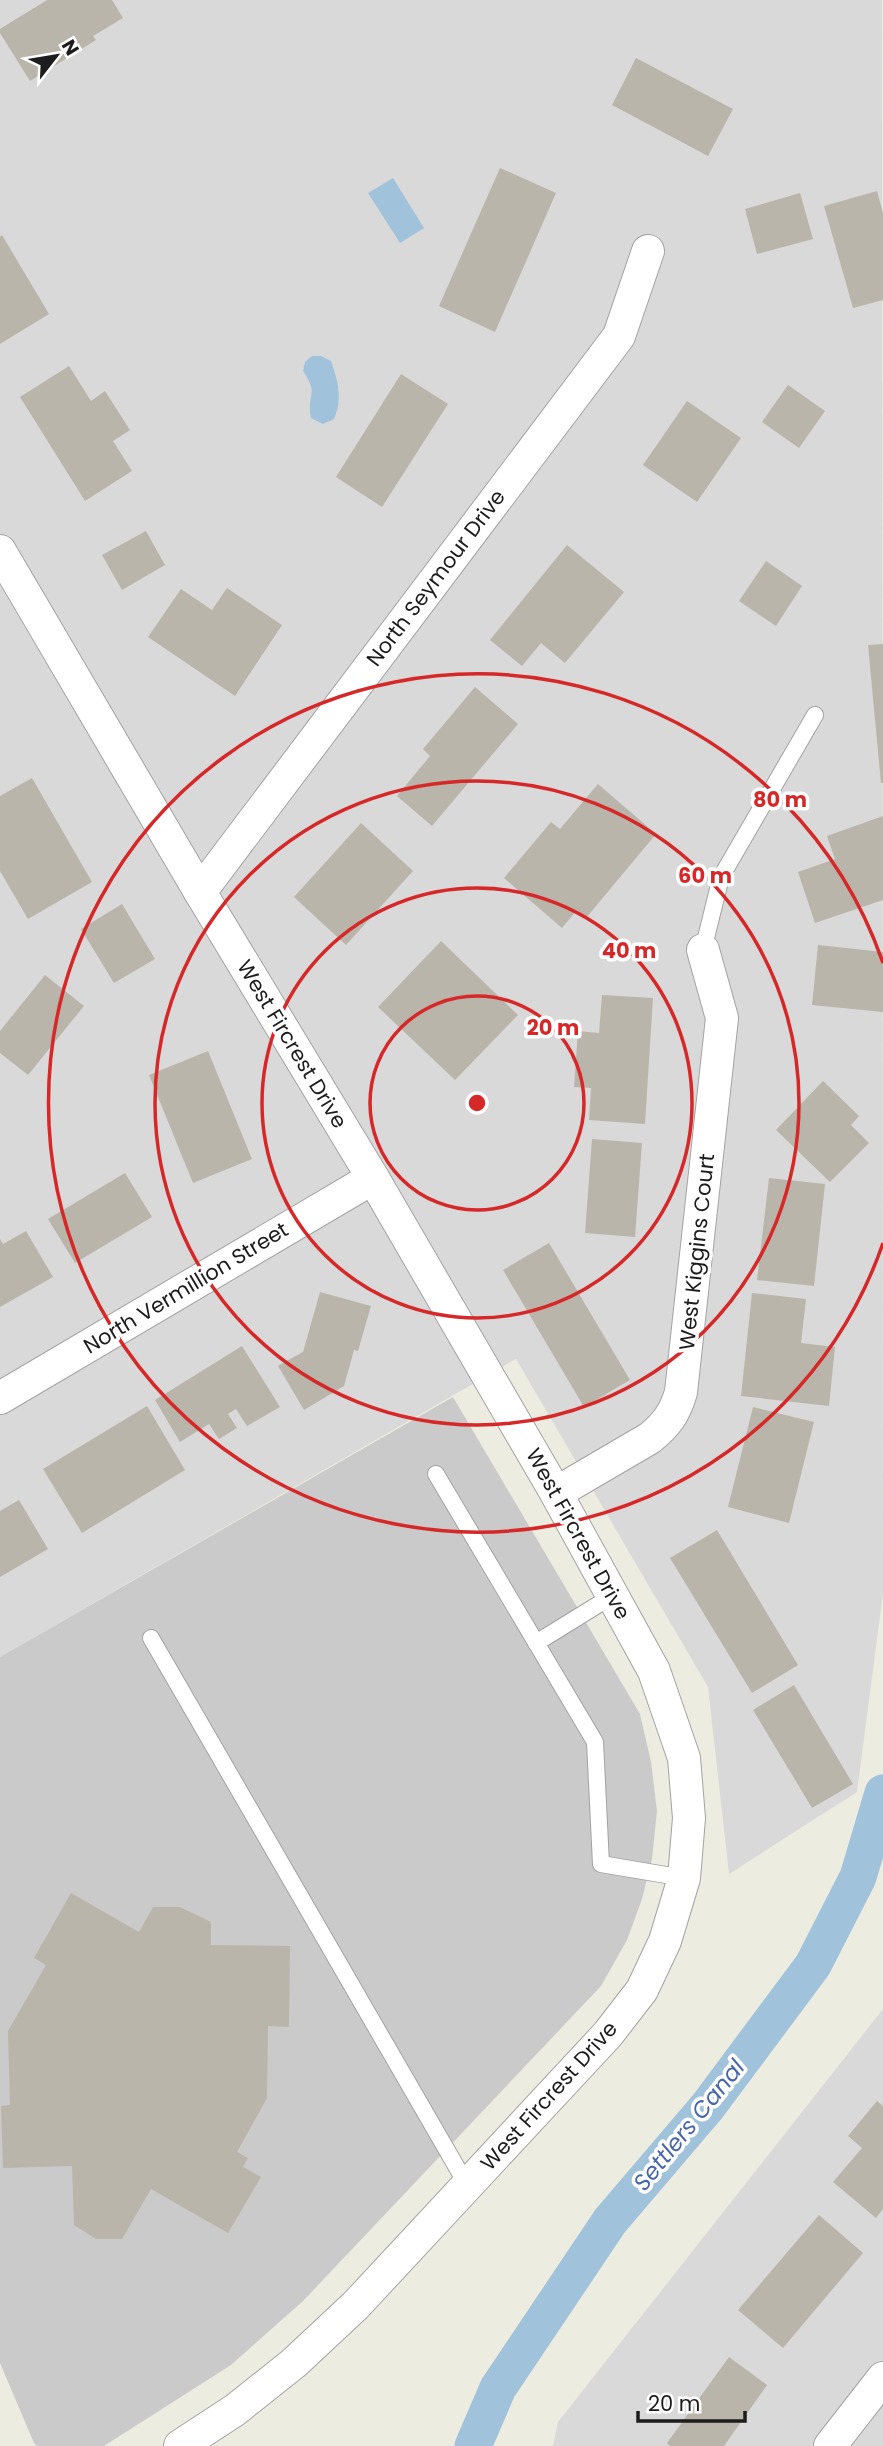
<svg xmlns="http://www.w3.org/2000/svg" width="883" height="2446" font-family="Poppins,sans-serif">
  <rect width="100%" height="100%" fill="#edece1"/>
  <g fill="#dad9d9">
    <polygon points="0,0 882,0 883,1593 857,1792 729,1874 708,1687 516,1359 0,1657"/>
    <polygon points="883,2009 883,2446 553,2446 558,2422"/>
  </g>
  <polygon fill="#cacaca" points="453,1397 640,1714 651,1762 657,1811 652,1859 642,1899 627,1940 601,1986 303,2301 231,2365 104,2446 37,2446 34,2443 0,2363 0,1657"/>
  <g fill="#a1c2db">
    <polygon points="393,178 424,228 400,243 368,193"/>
    <path d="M312,356H321L331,361C338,381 343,399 334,419L323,424L311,418C306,393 320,396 303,371L305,362Z"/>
  </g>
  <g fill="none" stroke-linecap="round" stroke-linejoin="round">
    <polyline stroke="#a1c2db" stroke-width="37" points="473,2446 498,2388 610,2221 708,2106 813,1965 858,1877 883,1793"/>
  </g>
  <g fill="#bab5ab">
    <polygon points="47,0 112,0 123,18 93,36 96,40 30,81 0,33 0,29"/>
    <polygon points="636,58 733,109 708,156 612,105"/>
    <polygon points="500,168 556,193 495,332 439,306"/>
    <polygon points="877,191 883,213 883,300 853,308 824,206"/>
    <polygon points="800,193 813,239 757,254 745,209"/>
    <polygon points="2,235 49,314 0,344 0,237"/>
    <polygon points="69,366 91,401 105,391 130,430 113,441 132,471 85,501 20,397"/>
    <polygon points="401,374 448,404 382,507 336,477"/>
    <polygon points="788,385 825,411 799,448 762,422"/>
    <polygon points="687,401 741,438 697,502 643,465"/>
    <polygon points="146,531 165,565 122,590 102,555"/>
    <polygon points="567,545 624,592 565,663 541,643 522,666 490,640"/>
    <polygon points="766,561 802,586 776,626 739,601"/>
    <polygon points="227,588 282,625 235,696 148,637 181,589 212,610"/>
    <polygon points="883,644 883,783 881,783 868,645"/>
    <polygon points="475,687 518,724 432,826 397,796 430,756 423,749"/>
    <polygon points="32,778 92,882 28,919 0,871 0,796"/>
    <polygon points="598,784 656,834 586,918 577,910 562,928 504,878 551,822 560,829"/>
    <polygon points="883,816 883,900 815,923 798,872 835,859 827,836"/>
    <polygon points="361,823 413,871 346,945 294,897"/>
    <polygon points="122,904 155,959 114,983 81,929"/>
    <polygon points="441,941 518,1015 455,1080 378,1007"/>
    <polygon points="818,945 883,952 883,1012 812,1005"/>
    <polygon points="45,975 84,1006 28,1075 0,1053 0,1031"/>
    <polygon points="602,995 653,998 645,1124 589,1120 591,1088 574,1087 578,1031 599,1033"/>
    <polygon points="208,1051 252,1159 193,1183 149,1075"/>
    <polygon points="823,1081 859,1116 851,1125 869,1143 830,1182 776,1130"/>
    <polygon points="592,1139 642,1143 635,1237 585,1233"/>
    <polygon points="125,1173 152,1217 75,1263 48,1219"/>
    <polygon points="769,1178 825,1184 814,1286 757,1280"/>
    <polygon points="26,1231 53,1277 0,1307 0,1239 3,1244"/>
    <polygon points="549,1243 630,1380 584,1407 503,1270"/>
    <polygon points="320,1292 371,1306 358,1351 354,1350 344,1386 304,1410 278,1366 303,1352"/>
    <polygon points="752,1293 806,1299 801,1343 835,1347 829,1406 741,1396"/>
    <polygon points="242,1346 280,1407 247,1426 236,1409 228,1414 237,1428 219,1439 209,1424 180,1442 155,1400"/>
    <polygon points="147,1406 185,1470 82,1533 43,1469"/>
    <polygon points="753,1407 814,1422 789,1523 728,1507"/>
    <polygon points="19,1500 48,1549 0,1577 0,1511"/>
    <polygon points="717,1530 798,1665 752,1693 670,1558"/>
    <polygon points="794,1685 853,1784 812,1808 753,1710"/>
    <polygon points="71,1893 139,1932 153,1907 180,1907 211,1922 211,1945 290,1946 289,2027 268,2026 267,2098 237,2152 248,2158 243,2167 261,2177 228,2233 151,2189 122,2239 96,2239 74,2225 72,2166 3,2168 1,2106 10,2105 8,2031 46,1965 34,1958"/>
    <polygon points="877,2101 883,2106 883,2209 876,2218 833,2182 862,2148 848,2136"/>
    <polygon points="819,2215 863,2253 783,2348 738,2310"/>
    <polygon points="729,2357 767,2385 724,2446 670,2446 667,2443"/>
  </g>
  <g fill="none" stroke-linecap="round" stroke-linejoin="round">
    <defs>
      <g id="service">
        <polyline points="703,950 721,877 815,715"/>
        <polyline points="436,1474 595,1742 601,1864 684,1878"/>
        <polyline points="151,1638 467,2185"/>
        <polyline points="536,1643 612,1596"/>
      </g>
      <g id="minor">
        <polyline points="0,551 200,892 373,1178 556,1493 654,1671 684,1758 689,1818 684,1878 665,1941 642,1990 608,2034 356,2305 294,2363 235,2410 180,2446"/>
        <polyline points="200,892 619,336 648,251"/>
        <polyline points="0,1398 373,1178"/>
        <path d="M556,1493L650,1438C667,1424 675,1413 681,1392L722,1018L703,950"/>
        <polyline points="830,2446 883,2378"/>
      </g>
    </defs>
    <use href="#service" stroke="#a3a3a3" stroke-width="18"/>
    <use href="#minor" stroke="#a3a3a3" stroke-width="34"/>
    <use href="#service" stroke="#fff" stroke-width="16"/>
    <use href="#minor" stroke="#fff" stroke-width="32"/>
  </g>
  <g fill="none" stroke="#d62828" stroke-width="3.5">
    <circle cx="477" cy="1103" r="107"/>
    <circle cx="477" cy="1103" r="215"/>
    <circle cx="477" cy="1103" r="322"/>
    <path d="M883 1243A429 429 0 1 1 883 963"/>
  </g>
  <g text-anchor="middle" stroke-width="7" stroke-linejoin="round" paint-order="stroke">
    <g font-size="21" fill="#1c1c1c" stroke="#fff">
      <text transform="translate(436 578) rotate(-53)" y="7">North Seymour Drive</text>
      <text transform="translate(292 1044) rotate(59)" y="7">West Fircrest Drive</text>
      <text transform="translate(697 1252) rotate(-84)" y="7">West Kiggins Court</text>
      <text transform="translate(186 1288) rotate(-31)" y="7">North Vermillion Street</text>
      <text transform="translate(578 1534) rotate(61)" y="7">West Fircrest Drive</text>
      <text transform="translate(549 2096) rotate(-48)" y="7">West Fircrest Drive</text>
    </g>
    <g font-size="23" font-style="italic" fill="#4966aa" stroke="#fff">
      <text transform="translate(689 2125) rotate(-51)" y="8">Settlers Canal</text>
    </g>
  </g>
  <circle cx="477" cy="1103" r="10" fill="#d62828" stroke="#fff" stroke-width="3.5"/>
  <g font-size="21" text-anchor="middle" font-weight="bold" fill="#d62828" stroke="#fff" stroke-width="7" stroke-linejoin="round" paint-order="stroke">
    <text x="780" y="807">80 m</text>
    <text x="705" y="883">60 m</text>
    <text x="629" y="958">40 m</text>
    <text x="553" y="1035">20 m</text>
  </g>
  <g transform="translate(56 56) rotate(59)" stroke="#ffffff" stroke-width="5" paint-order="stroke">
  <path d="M0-5L12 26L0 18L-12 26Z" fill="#1c1c1c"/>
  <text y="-10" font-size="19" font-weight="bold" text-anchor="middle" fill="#1c1c1c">N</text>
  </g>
  <path d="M638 2411v10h107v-10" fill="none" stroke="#1c1c1c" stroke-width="3.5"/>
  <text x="648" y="2411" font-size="21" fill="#1c1c1c" stroke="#ffffff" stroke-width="5" paint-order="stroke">20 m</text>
</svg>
